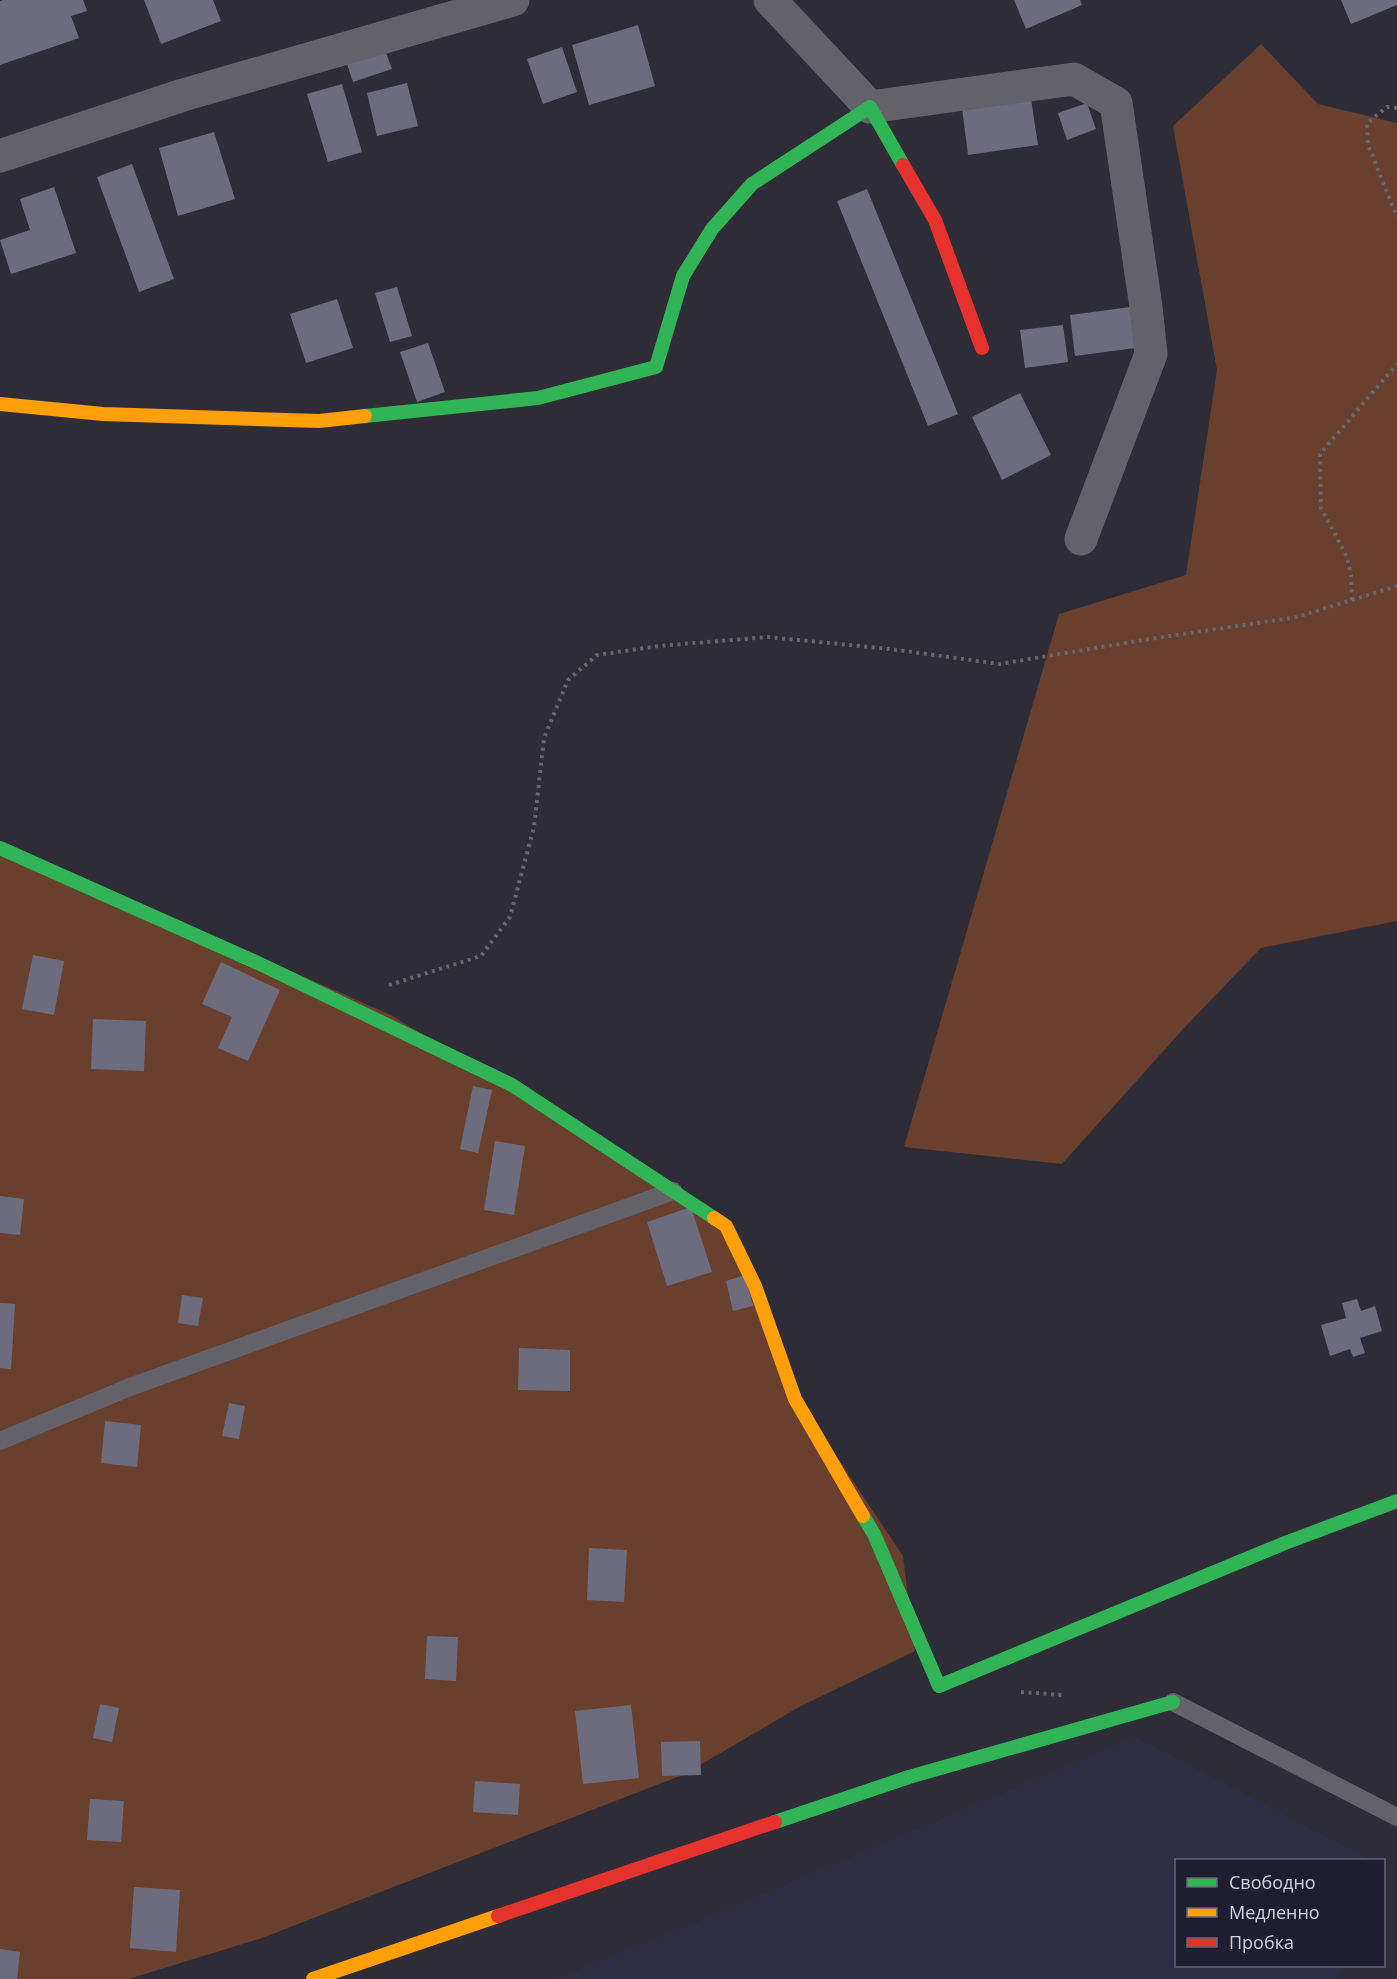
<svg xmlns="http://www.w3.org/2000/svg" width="1397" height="1979" font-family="'Open Sans',sans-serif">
  <rect width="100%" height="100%" fill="#2d2c37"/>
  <polygon fill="#2e2d44" points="1136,1737 1371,1860 1176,1860 1176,1966 1344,1966 1336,1979 554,1979 673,1932"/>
  <g fill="#68402d">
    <polygon points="1261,44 1318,104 1397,123 1397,921 1261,948 1184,1028 1062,1164 904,1147 1059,614 1186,575 1217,370 1173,126"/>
    <polygon points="0,843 393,1016 740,1239 807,1412 903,1556 915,1651 799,1707 685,1774 262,1938 129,1979 0,1979"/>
  </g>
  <g fill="#6d6c7e">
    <polygon points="3,0 83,0 87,11 71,16 79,38 0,65 0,1"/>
    <polygon points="144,0 213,0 221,21 161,44"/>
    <polygon points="1014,0 1080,0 1082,5 1026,29"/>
    <polygon points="1341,0 1397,0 1397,5 1351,24"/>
    <polygon points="638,25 655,86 589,105 572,45"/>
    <polygon points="382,42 392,69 353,82 344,55"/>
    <polygon points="562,47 577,92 543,104 527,59"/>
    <polygon points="407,83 418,126 377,136 367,93"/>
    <polygon points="342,84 362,152 328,162 307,94"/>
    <polygon points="1031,99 1038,145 968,155 962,108"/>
    <polygon points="1087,103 1096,129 1067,140 1058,113"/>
    <polygon points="214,132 235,199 178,216 159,148"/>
    <polygon points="132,164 174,279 139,292 97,177"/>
    <polygon points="54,187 76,253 11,274 0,240 30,230 20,199"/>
    <polygon points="867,189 958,414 928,426 837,201"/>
    <polygon points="397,287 412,336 390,342 375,293"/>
    <polygon points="337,299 353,348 306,363 290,314"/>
    <polygon points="1138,306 1143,347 1075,356 1070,315"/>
    <polygon points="1063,325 1068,362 1025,368 1020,330"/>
    <polygon points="428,343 445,392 417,402 400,352"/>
    <polygon points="1020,393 1051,455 1002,480 972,417"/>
    <polygon points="33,955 64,961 54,1015 22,1009"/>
    <polygon points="221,962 280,990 248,1061 218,1048 232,1017 202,1004"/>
    <polygon points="93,1019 146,1021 144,1071 91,1069"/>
    <polygon points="473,1086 492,1090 478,1153 460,1149"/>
    <polygon points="495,1141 525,1146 514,1215 484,1210"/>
    <polygon points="0,1196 24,1199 20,1235 0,1233"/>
    <polygon points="691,1207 712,1272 667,1286 647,1222"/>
    <polygon points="745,1275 753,1306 733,1311 726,1281"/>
    <polygon points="182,1295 203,1298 198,1326 178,1323"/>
    <polygon points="1357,1299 1361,1311 1375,1306 1382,1331 1360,1338 1365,1353 1353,1357 1350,1349 1330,1356 1321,1325 1346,1318 1342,1303"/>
    <polygon points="0,1303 15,1304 11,1369 0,1368"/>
    <polygon points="519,1348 570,1350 570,1391 518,1390"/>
    <polygon points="229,1403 245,1406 239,1439 222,1436"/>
    <polygon points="105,1421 141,1425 137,1467 101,1463"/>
    <polygon points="589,1548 627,1550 624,1602 587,1600"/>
    <polygon points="427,1636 458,1637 456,1681 425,1679"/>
    <polygon points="100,1704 119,1708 112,1742 93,1738"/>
    <polygon points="631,1705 639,1778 583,1784 575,1711"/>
    <polygon points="700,1741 701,1775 662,1776 661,1742"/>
    <polygon points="475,1781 520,1784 518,1815 473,1812"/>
    <polygon points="90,1799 124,1801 121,1842 87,1840"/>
    <polygon points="134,1887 180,1890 176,1952 130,1948"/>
    <polygon points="0,1949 20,1952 17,1979 0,1979"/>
  </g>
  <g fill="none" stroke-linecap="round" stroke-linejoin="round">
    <g stroke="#66666d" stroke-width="4" stroke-dasharray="3 4.5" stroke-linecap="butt">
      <polyline points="1397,108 1387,107 1367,123 1368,145 1397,217"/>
      <polyline points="1352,600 1351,575 1347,557 1321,508 1320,454 1397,364"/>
      <polyline points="389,985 481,956 510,917 534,827 544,738 568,680 597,655 659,646 768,637 890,649 1000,664 1143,640 1297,617 1397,586"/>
      <polyline points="1021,1692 1062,1695"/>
    </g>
    <g stroke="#63626b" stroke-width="18">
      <polyline points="0,1441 130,1387 673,1191"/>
      <polyline points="1173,1702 1397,1817"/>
    </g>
    <g stroke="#63626b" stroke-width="33">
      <polyline points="770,0 870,107 1074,79 1116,103 1146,307 1151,354 1081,539"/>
      <polyline points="0,156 183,95 513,0"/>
    </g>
    <g stroke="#30b455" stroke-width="14">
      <polyline points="365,416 538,398 656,367 683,276 712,229 752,184 870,107 903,165"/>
      <polyline points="0,848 258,963 512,1085 714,1218"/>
      <polyline points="863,1516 874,1534 939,1686 1285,1543 1397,1501"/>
      <polyline points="775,1822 909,1777 1173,1702"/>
    </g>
    <g stroke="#ff9f0a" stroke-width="14">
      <polyline points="0,404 103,414 319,421 365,416"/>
      <polyline points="714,1218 726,1226 755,1286 795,1399 863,1516"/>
      <polyline points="313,1979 498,1916"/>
    </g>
    <g stroke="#e5322d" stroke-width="14">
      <polyline points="903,165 935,220 982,348"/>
      <polyline points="498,1916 775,1822"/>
    </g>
  </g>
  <rect x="1175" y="1859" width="210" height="108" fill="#1f1e31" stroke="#676677" stroke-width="1.5"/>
  <rect x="1187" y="1878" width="30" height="9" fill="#30b455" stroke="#676677" stroke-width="1.5"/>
  <text x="1229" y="1889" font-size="18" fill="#d3d3e0">Свободно</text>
  <rect x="1187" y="1908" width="30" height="9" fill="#ff9f0a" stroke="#676677" stroke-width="1.5"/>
  <text x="1229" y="1919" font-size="18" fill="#d3d3e0">Медленно</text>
  <rect x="1187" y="1938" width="30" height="9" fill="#e5322d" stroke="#676677" stroke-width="1.5"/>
  <text x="1229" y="1949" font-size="18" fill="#d3d3e0">Пробка</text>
</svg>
